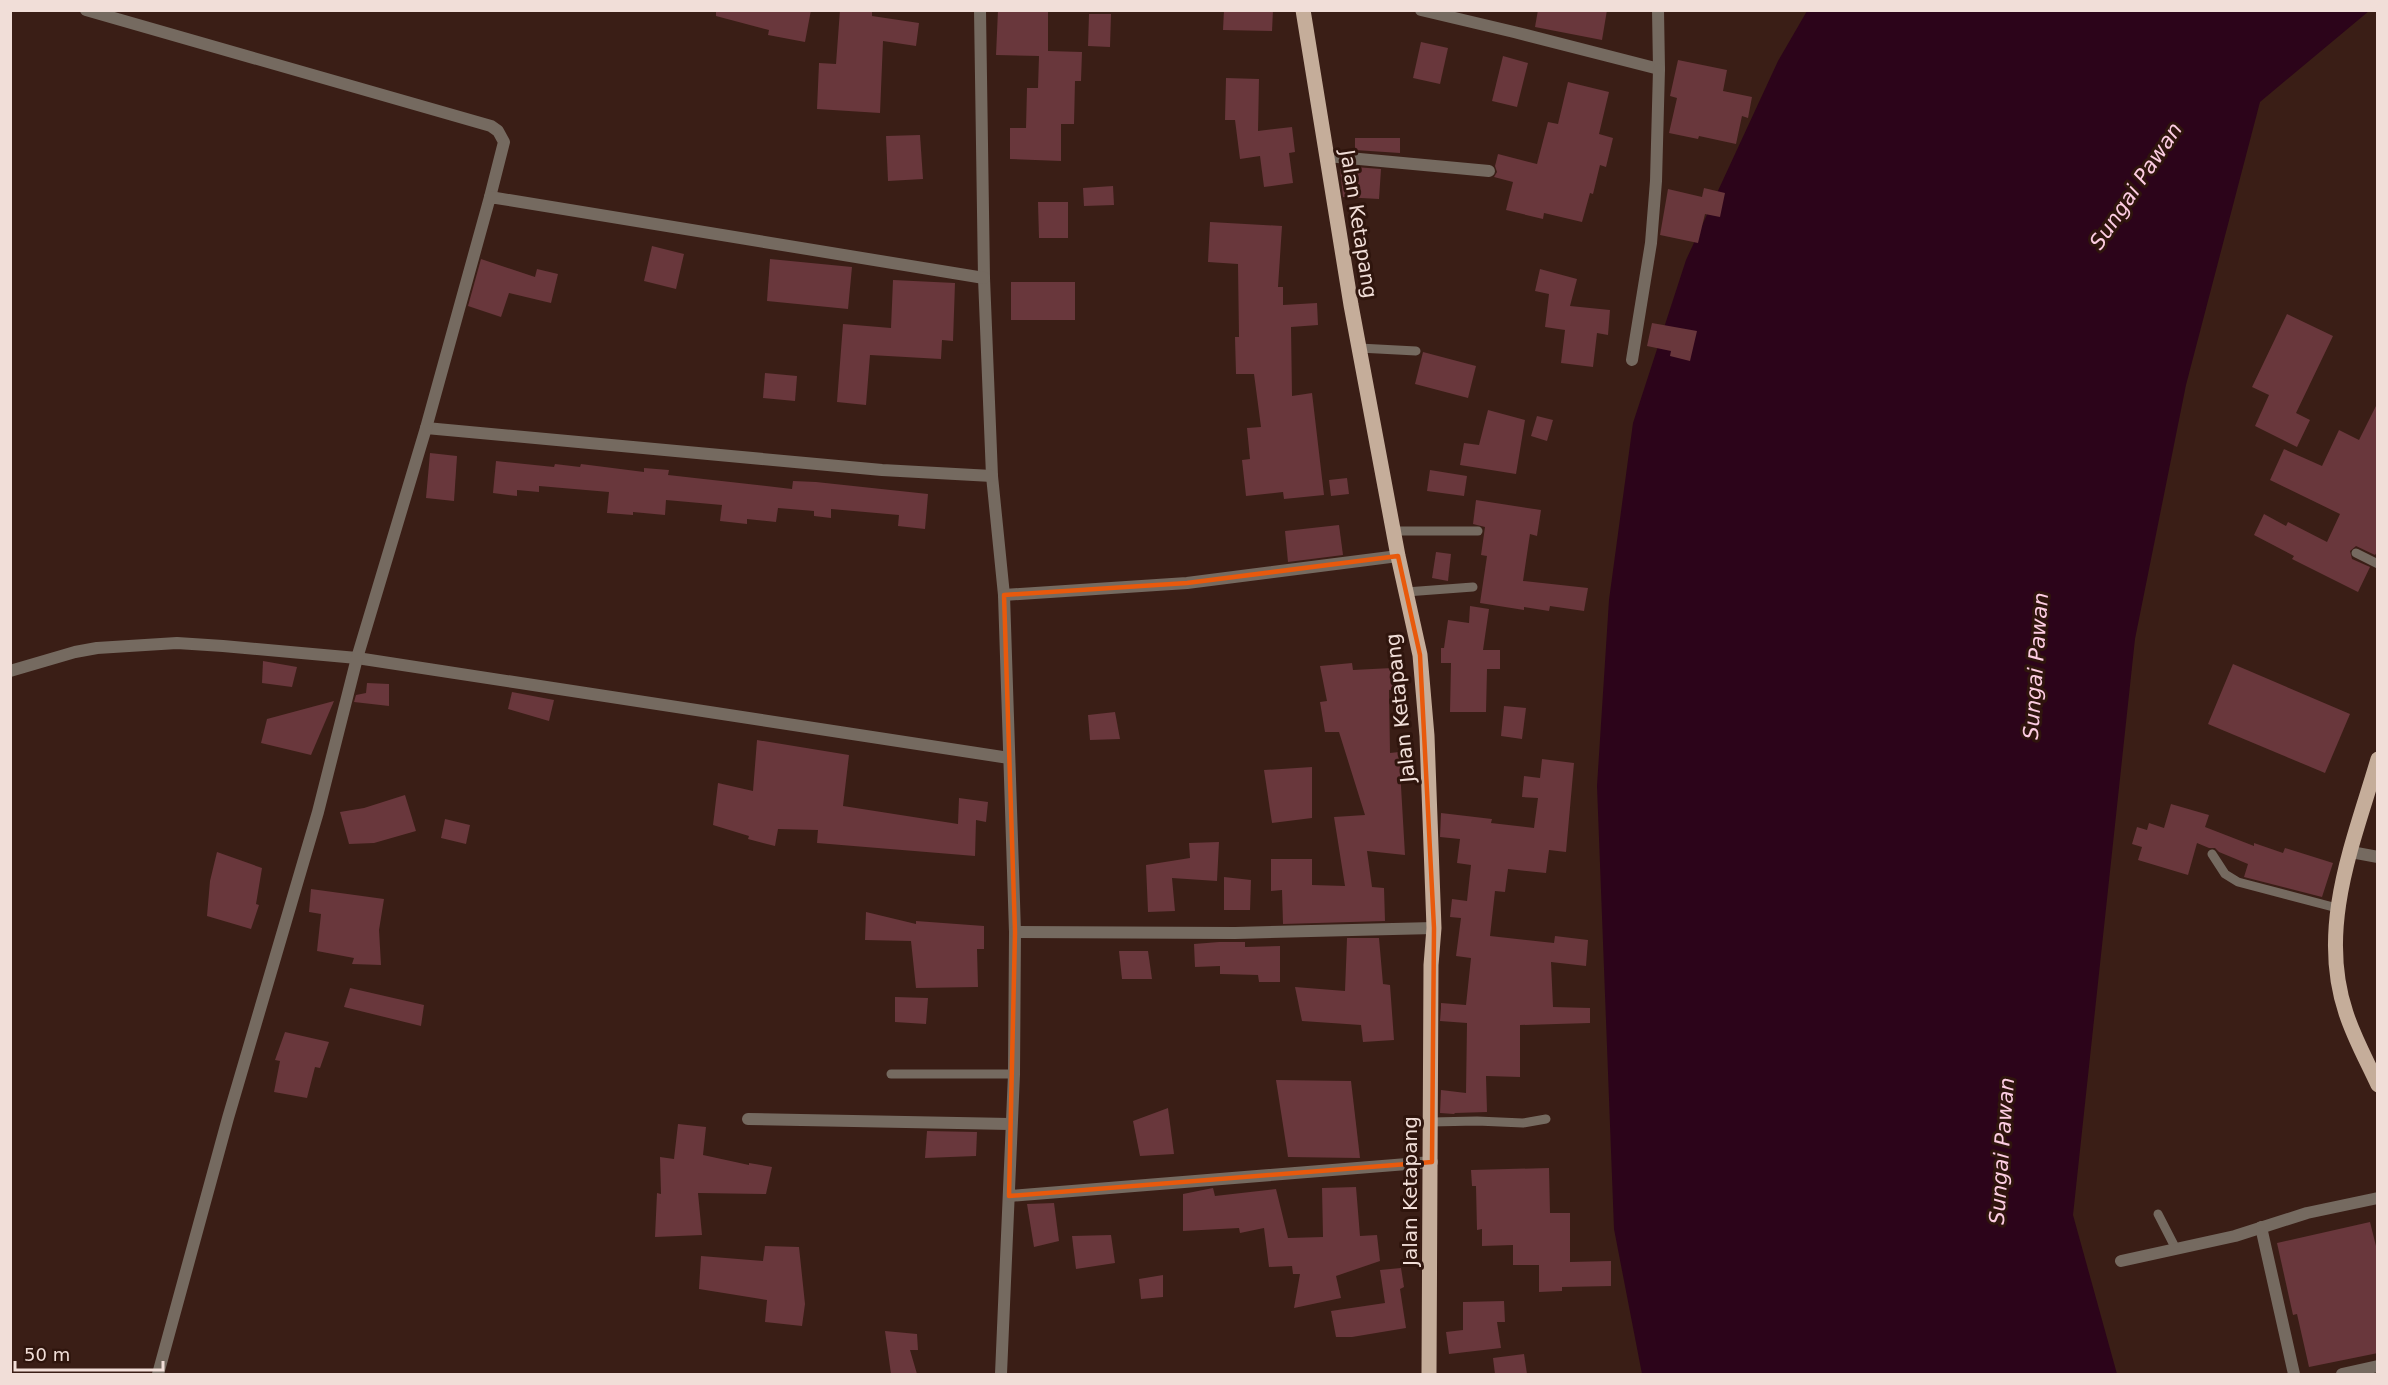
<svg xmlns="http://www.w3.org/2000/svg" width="2388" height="1385" font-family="'DejaVu Sans',sans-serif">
  <rect width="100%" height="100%" fill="#3a1e16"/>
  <polygon fill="#2c041a" points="1807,11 2369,11 2260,102 2186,385 2135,639 2073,1215 2117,1374 1642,1374 1614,1229 1597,786 1609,600 1633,423 1686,260 1778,61"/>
  <g fill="#69373c">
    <polygon points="716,10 811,10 805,42 768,35 769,30 716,16"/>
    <polygon points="840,10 872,10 872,16 919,23 916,46 883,41 880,113 817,109 819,63 836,64"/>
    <polygon points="998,10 1048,10 1048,51 1082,52 1081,81 1075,81 1074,124 1061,124 1061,161 1010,159 1010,128 1026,128 1027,88 1038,88 1039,56 996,55"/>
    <polygon points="1224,10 1273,10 1272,31 1223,30"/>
    <polygon points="1538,10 1607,10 1602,40 1535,27"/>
    <polygon points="1089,14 1111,14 1110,47 1088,46"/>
    <polygon points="1421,42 1448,48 1440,84 1413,78"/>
    <polygon points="1503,56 1528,63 1517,107 1492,101"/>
    <polygon points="1678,60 1727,70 1723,91 1752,97 1748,118 1742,116 1736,144 1699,136 1698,139 1669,133 1677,98 1670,96"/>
    <polygon points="1226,78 1259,79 1258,131 1292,127 1295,152 1289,153 1293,183 1264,187 1260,156 1240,159 1235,120 1225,120"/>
    <polygon points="1568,82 1609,92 1599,134 1613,138 1606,167 1600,165 1593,194 1590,193 1582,222 1544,213 1543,219 1506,210 1513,182 1494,177 1497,172 1495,166 1498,154 1537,164 1548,122 1558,124"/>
    <polygon points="920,135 923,179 888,181 886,136"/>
    <polygon points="1355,138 1400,138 1400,153 1355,150"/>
    <polygon points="1355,167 1381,169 1379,199 1343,197 1340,169 1355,170"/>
    <polygon points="1113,186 1114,205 1084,206 1083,188"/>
    <polygon points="1704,188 1725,193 1720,217 1705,214 1698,243 1660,235 1668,189 1702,197"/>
    <polygon points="1038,202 1068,202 1068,238 1039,238"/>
    <polygon points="1210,222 1282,226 1278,287 1283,287 1283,305 1317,303 1318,325 1291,327 1292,396 1312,393 1324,495 1284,499 1283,492 1246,496 1242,460 1250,459 1247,428 1261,427 1254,374 1236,374 1235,337 1239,337 1238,264 1208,262"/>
    <polygon points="652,246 684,254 676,289 644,281"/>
    <polygon points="481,259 535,277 537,269 558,274 551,303 509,293 501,317 468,306"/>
    <polygon points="770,259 852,267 848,309 767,301"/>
    <polygon points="1540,269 1577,279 1570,306 1610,310 1608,335 1597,333 1593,367 1561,363 1565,330 1545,327 1549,294 1535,291"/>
    <polygon points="893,280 955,283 953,341 942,340 941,359 870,355 866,405 837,402 843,324 891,328"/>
    <rect x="1011" y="282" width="64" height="38"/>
    <polygon points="2287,314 2333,336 2296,413 2310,420 2297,447 2255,426 2269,395 2252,387"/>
    <polygon points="1652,323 1697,331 1690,361 1670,356 1671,351 1647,346"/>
    <polygon points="1423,352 1476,366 1468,398 1415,384"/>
    <polygon points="765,373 797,376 795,401 763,398"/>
    <polygon points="2378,402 2378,551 2375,555 2356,546 2350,551 2352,559 2370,567 2358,592 2292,559 2294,556 2254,535 2264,514 2286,526 2288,522 2327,542 2340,514 2270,480 2284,449 2322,466 2339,430 2359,440"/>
    <polygon points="1488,410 1525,420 1516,474 1460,465 1464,443 1479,445"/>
    <polygon points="1537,416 1553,420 1547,441 1531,436"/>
    <polygon points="430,453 457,456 454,501 426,498"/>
    <polygon points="496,461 554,467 555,464 580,467 581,464 644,472 644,468 669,470 668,475 792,489 793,481 816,482 928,494 925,529 898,526 899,515 831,509 831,518 814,516 814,511 778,508 776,522 747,519 747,524 720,521 722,505 666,500 665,515 633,512 633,515 607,513 609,492 539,486 539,492 517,490 517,496 493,493"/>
    <polygon points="1430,470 1467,476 1464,496 1427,491"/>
    <polygon points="1347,478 1349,494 1331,496 1329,480"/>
    <polygon points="1476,500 1541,510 1537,536 1530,534 1523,581 1588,588 1584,611 1550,606 1549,611 1524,607 1524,610 1480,603 1487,556 1481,555 1485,527 1473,524"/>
    <polygon points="1339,525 1343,555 1288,562 1285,531"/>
    <polygon points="1436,552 1451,554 1448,581 1432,578"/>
    <polygon points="1470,606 1489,609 1483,650 1500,650 1500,669 1487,669 1486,712 1450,712 1451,663 1441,663 1441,648 1444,648 1448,620 1469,623"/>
    <polygon points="263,661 297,667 292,687 262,683"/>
    <polygon points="1352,663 1353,670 1392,668 1395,689 1389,690 1390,753 1399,752 1405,855 1367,851 1372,887 1384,888 1385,921 1283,924 1282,890 1271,891 1271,859 1312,859 1312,885 1345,886 1334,817 1365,815 1339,732 1325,732 1320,702 1327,701 1320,666"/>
    <polygon points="2233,664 2350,714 2325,773 2208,724"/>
    <polygon points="367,683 389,684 389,706 354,702 356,695 366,693"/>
    <polygon points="512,692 554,700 549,721 508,709"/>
    <polygon points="334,701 311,755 261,743 267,719"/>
    <polygon points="1504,706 1526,708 1522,739 1501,736"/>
    <polygon points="1115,712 1120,739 1090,740 1088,715"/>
    <polygon points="757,740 849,755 843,806 958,824 959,798 988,802 986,822 976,820 975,856 817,843 818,830 778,829 775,846 748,839 749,836 713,825 718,783 753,791"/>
    <polygon points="1542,759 1574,763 1566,852 1549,850 1546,873 1508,869 1505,892 1495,891 1490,936 1554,943 1555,936 1588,940 1586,966 1551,962 1553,1007 1590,1008 1590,1023 1520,1025 1520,1077 1486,1076 1487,1112 1455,1113 1454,1114 1440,1113 1441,1090 1466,1093 1467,1023 1440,1021 1441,1008 1441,1003 1466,1005 1471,958 1456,956 1461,918 1450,917 1452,899 1467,901 1471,865 1457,863 1460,839 1440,837 1441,813 1492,819 1491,823 1534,828 1538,798 1522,797 1524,776 1540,778"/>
    <polygon points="1312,767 1312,818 1272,823 1264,770"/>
    <polygon points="405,795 416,831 374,843 349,844 340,812 364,808"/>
    <polygon points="2171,804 2209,815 2205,827 2254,846 2254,843 2283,853 2285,848 2333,863 2322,897 2244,877 2248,864 2219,852 2215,848 2209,848 2197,843 2188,875 2138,860 2142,847 2132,844 2137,827 2147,830 2149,823 2164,828"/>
    <polygon points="445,819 470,825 466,844 441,838"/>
    <polygon points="1219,842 1217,881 1172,878 1175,911 1148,912 1146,865 1190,858 1189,843"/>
    <polygon points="217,852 262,868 256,904 259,905 251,929 207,916 210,881"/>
    <polygon points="1224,877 1251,880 1250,910 1224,910"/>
    <polygon points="311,889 384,899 379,930 381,965 352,964 354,958 317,951 321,914 309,912"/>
    <polygon points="866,912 916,924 916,921 984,926 984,949 977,949 978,987 916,988 911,941 865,940"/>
    <polygon points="1347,938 1379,938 1383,984 1390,985 1394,1040 1363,1042 1361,1025 1302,1021 1295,987 1345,991"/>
    <polygon points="1219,942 1245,942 1245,947 1280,946 1280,982 1259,982 1258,975 1220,974 1220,966 1195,967 1194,944"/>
    <polygon points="1119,951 1148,951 1152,979 1122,979"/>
    <polygon points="350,988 424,1005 421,1026 344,1007"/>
    <polygon points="895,997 928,998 926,1024 895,1022"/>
    <polygon points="285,1032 329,1042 320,1068 315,1067 307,1098 274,1092 280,1061 275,1060"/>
    <polygon points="1276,1080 1351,1081 1360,1158 1288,1157"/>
    <polygon points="1168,1108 1174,1154 1140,1156 1133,1121"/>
    <polygon points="678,1124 706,1127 703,1155 749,1165 749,1163 772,1167 766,1194 698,1193 702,1235 655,1237 657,1193 661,1194 660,1157 674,1159"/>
    <polygon points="927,1131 977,1132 976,1156 925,1158"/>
    <polygon points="1549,1168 1550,1213 1570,1213 1570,1262 1611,1261 1611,1286 1562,1287 1562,1291 1539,1292 1539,1265 1513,1265 1513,1245 1482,1246 1482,1229 1477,1230 1476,1186 1472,1186 1471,1170"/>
    <polygon points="1356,1187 1360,1236 1377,1235 1380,1261 1336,1276 1341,1298 1294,1308 1300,1274 1293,1274 1292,1266 1269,1267 1264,1228 1240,1233 1239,1228 1183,1231 1183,1194 1213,1188 1215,1196 1276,1189 1288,1238 1323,1237 1322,1188"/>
    <polygon points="1054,1203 1059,1241 1034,1247 1027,1204"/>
    <polygon points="2370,1222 2378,1254 2378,1353 2309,1367 2297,1314 2293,1315 2277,1243"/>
    <polygon points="1111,1235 1115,1263 1076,1269 1072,1236"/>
    <polygon points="765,1246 799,1247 805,1304 802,1326 765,1322 767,1300 699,1289 701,1256 763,1261"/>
    <polygon points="1401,1268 1404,1287 1400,1289 1406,1328 1352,1337 1336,1337 1331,1311 1385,1303 1380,1270"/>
    <polygon points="1163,1275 1163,1297 1141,1299 1139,1279"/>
    <polygon points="1504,1301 1505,1322 1497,1322 1501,1348 1449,1354 1446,1332 1463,1330 1463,1302"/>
    <polygon points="885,1331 917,1334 918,1350 910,1350 917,1374 891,1374"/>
    <polygon points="1524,1354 1527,1374 1495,1374 1493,1358"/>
  </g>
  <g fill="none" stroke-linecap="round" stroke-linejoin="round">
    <g stroke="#756a60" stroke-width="9">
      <polyline points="1359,348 1416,351"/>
      <polyline points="1394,531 1478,531"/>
      <polyline points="2356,553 2378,564"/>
      <polyline points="1406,592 1473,587"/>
      <polyline points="2212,854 2225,874 2238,882 2337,908"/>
      <polyline points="891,1074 1014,1074"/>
      <polyline points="1431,1122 1477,1121 1523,1123 1546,1119"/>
      <polyline points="2158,1214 2176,1249"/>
    </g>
    <g stroke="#756a60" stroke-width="12">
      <polyline points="86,10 491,126 498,131 504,142 490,197"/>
      <polyline points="980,10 984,278 992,476 1004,595 1015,932 1014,1074 1001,1374"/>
      <polyline points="1421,10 1514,32 1659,69 1658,10"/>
      <polyline points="1327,156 1489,171"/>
      <polyline points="1632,360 1651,243 1656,181 1659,69"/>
      <polyline points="426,428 882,470 992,476"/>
      <polyline points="1004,595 1187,583 1398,556"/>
      <polyline points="10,671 75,652 97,648 177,643 223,646 357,658 1009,758"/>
      <polyline points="2351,852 2378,857"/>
      <polyline points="1015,932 1235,933 1434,928"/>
      <polyline points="748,1119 1010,1124"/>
      <polyline points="1009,1196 1432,1162"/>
      <polyline points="2261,1227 2294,1374"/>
      <polyline points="2121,1261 2235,1236 2307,1213 2378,1198"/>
      <polyline points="158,1374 228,1118 318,812 357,658 426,428 490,197 984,278"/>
      <polyline points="2342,1374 2378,1366"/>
    </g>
    <g stroke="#c5ad9a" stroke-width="15">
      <polyline points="1303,10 1351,305 1398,556 1420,655 1427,736 1434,928 1431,965 1429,1374"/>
      <path d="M2378,759C2354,841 2317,927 2346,1013C2354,1038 2367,1061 2378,1085"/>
    </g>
  </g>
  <path fill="none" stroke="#e8590c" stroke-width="4.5" stroke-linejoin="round" d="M1398,556L1420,655L1434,928L1432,1162L1009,1196L1015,932L1004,595L1187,583Z"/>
  <g text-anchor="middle" stroke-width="6" stroke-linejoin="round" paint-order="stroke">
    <g font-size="20" fill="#f1ded8" stroke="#2f150d">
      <text transform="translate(1359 224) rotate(81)" y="7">Jalan Ketapang</text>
      <text transform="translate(1400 708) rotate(-96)" y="7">Jalan Ketapang</text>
      <text transform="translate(1410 1191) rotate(-90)" y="7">Jalan Ketapang</text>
    </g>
    <g font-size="21" font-style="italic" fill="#fdcde2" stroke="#2f150d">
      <text transform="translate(2136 186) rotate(-56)" y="7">Sungai Pawan</text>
      <text transform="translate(2036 666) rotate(-86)" y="7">Sungai Pawan</text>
      <text transform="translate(2002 1151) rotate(-86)" y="7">Sungai Pawan</text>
    </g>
  </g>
  <rect width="2388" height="1385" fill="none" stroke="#f1ded8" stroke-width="24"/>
  <path d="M15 1361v9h148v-9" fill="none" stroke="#f1ded8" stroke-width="3"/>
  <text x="24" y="1361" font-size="18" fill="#f1ded8" stroke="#2f150d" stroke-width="4.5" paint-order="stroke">50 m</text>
</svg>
